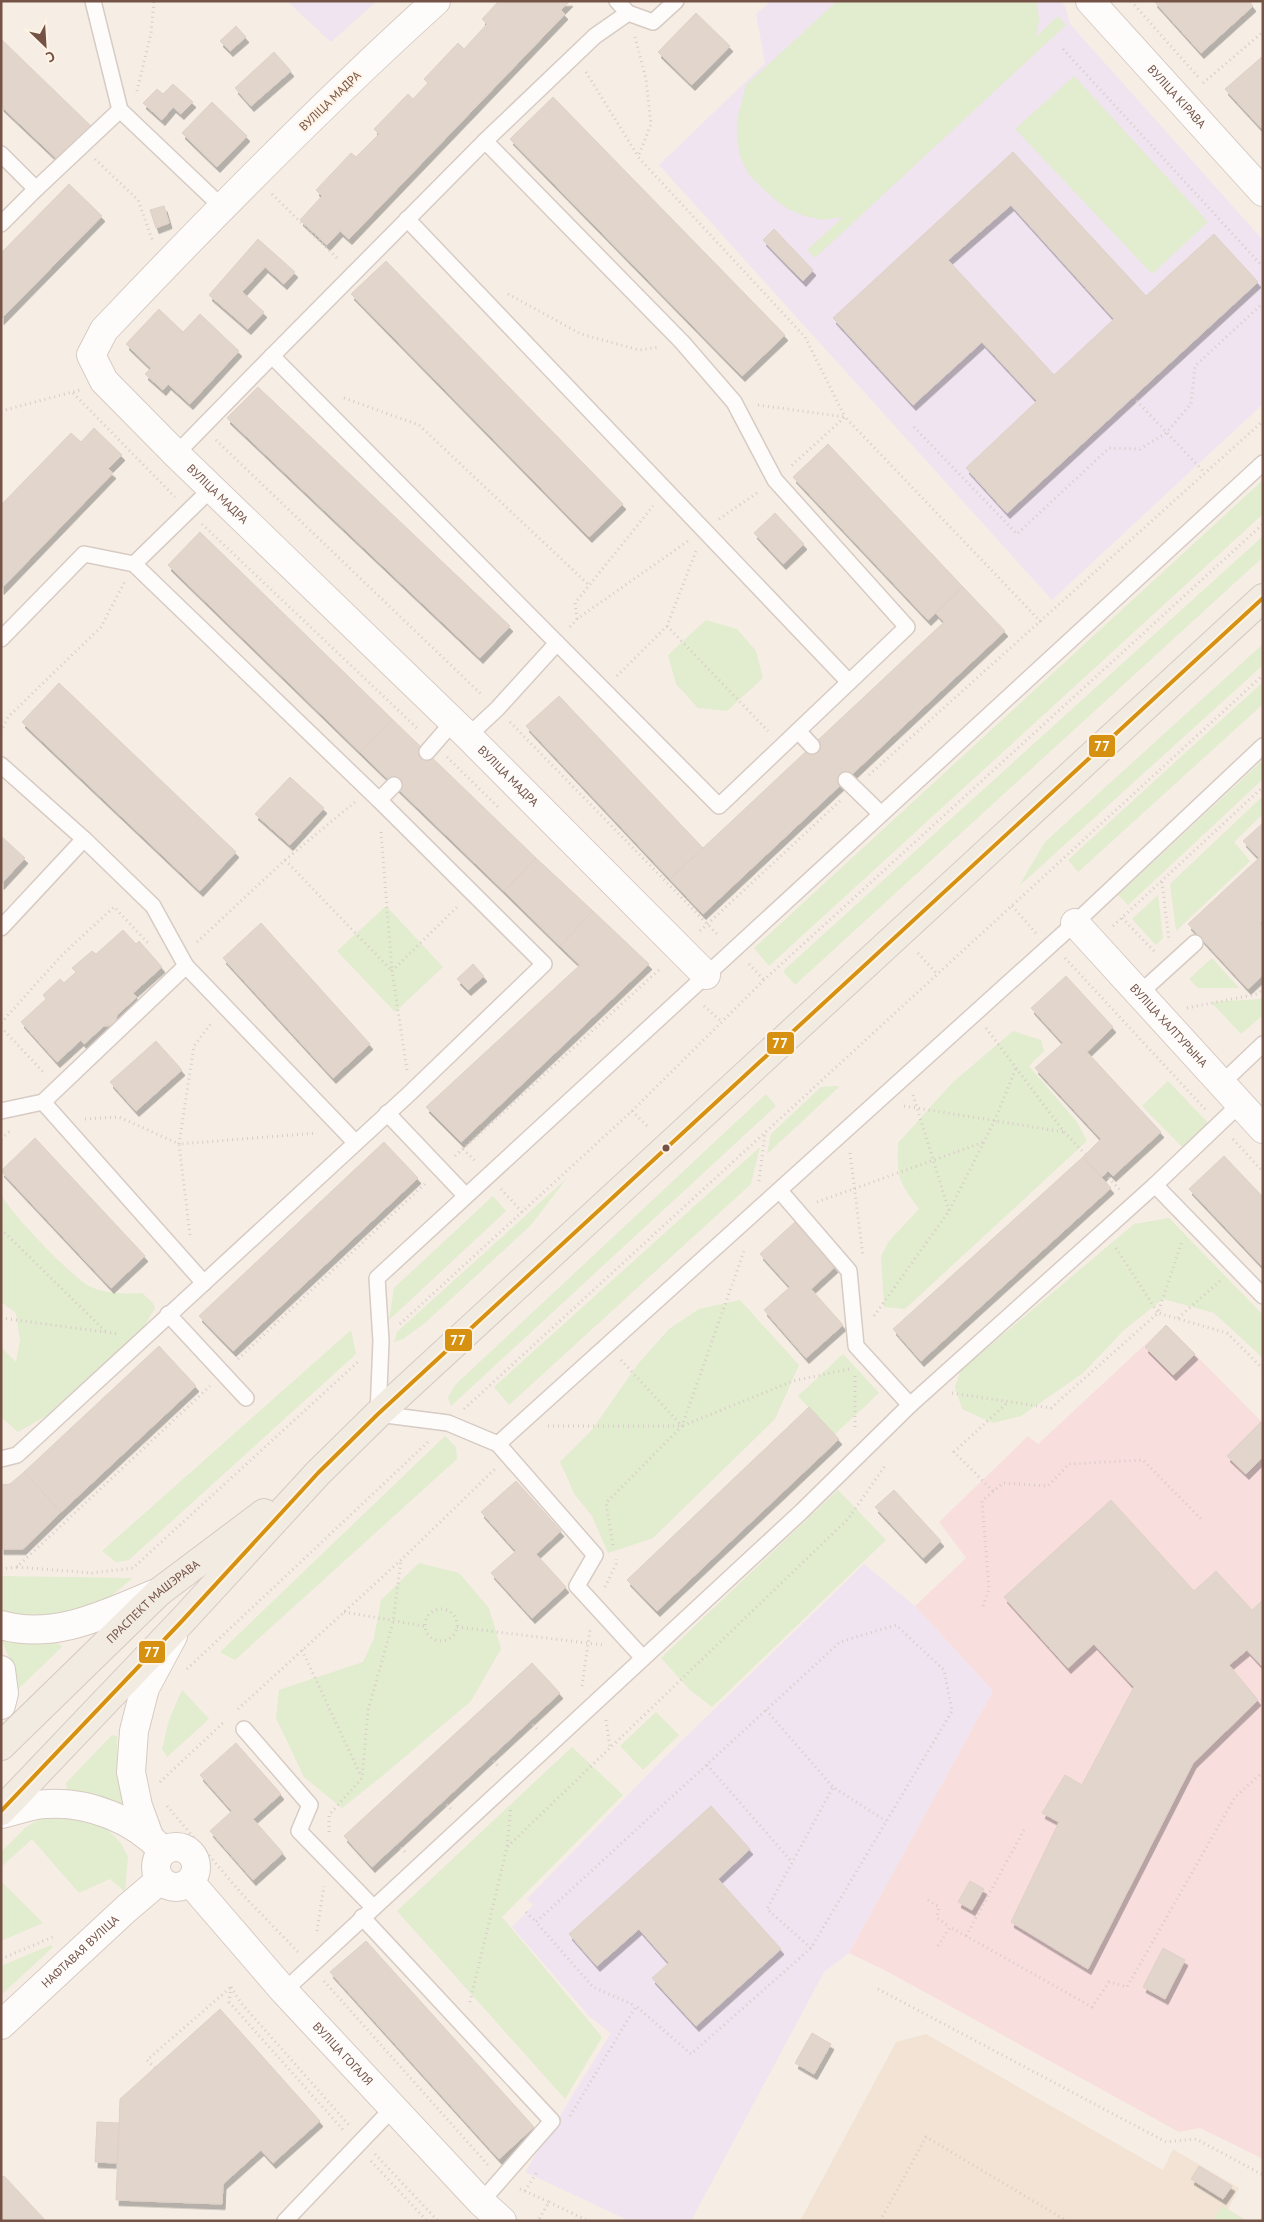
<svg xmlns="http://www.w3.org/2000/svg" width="1264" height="2222" font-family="'PT Sans',sans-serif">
  <defs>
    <filter id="shadow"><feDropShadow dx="3" dy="5.5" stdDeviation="0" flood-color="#0004"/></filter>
  </defs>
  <rect width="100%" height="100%" fill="#f6eee5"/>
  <polygon fill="#f2e3d4" points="926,2034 1163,2170 1173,2149 1239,2188 1228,2209 1247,2221 800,2221 896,2042"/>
  <g fill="#f0e4f0">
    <polygon points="287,1 377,1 331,42"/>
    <polygon points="771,1 1061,1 1065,6 1070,24 1263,240 1263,404 1052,600 659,165 765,63 756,14"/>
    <polygon points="864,1564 915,1606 993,1691 849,1953 824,1972 691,2221 630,2221 525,2172 611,2033 590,2017 512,1927 533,1905 527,1899 659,1763"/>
  </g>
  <polygon fill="#f9dede" points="1166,1325 1263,1423 1263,2159 1200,2128 1179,2132 888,1972 849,1953 993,1691 915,1606 966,1558 939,1522 1028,1436 1038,1444"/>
  <g fill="#e2ecce">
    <polygon points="837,1 1037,1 1039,21 1036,37 1058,16 1066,25 815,258 807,250 843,217 822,220 805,216 790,210 774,199 749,175 740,156 737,138 737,120 746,85"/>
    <polygon points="1074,76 1208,222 1152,274 1015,129"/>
    <polygon points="1263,480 1263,514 769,966 754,948"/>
    <polygon points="1263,536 1263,557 795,985 783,971"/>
    <polygon points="706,620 737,629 756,651 763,678 727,711 698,708 676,684 668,655"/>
    <polygon points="1263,644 1263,665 1019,886 1045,842"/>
    <polygon points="1263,682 1263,704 1078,872 1068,860"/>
    <polygon points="1263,760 1263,779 1128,905 1118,895"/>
    <polygon points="1263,796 1263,814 1234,842 1250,861 1176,931 1170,884"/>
    <polygon points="1158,895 1163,938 1156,945 1132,919"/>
    <polygon points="386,906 443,967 395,1012 337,951"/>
    <polygon points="1212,958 1239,988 1198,988 1189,979"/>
    <polygon points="1263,997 1263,1015 1241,1034 1211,1002 1260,999"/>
    <path d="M1013,1031L1041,1040L1044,1051L1029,1066L1077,1122L1087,1141L905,1309L884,1307L881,1256L889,1241L919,1209C898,1180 897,1179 898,1143L952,1083Z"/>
    <polygon points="1168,1081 1208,1123 1182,1147 1142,1106"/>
    <polygon points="840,1086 767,1154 771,1134 821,1087"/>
    <polygon points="766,1094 776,1106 451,1406 448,1397 456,1384"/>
    <polygon points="760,1147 751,1184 509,1405 494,1387"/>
    <polygon points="567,1178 531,1225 425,1323 403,1339 394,1342 397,1332"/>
    <path d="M1,1194C8,1211 72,1277 89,1286C105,1294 125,1294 142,1293L153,1303L155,1308L143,1328L46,1416L18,1432L1,1417V1347L16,1362L20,1340L16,1313L1,1302Z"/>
    <polygon points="493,1196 506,1211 389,1320 394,1288"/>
    <polygon points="1169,1218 1263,1315 1263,1358 1214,1313 1163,1299 1124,1330 1083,1373 1021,1416 993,1423 962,1409 955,1387 961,1370 1134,1224"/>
    <polygon points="740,1300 799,1365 775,1419 653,1538 608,1553 592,1516 575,1495 560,1462 591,1431 638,1364 669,1329 699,1309"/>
    <polygon points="351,1330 356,1354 129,1560 116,1562 102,1551"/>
    <polygon points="843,1354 879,1393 834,1435 798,1396"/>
    <polygon points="445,1436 456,1447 457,1459 235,1660 220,1652"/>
    <polygon points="838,1490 886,1540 712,1707 690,1690 661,1658"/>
    <polygon points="419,1563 459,1573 489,1608 501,1649 471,1701 381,1777 342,1808 304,1777 276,1718 279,1690 363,1662 374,1638 381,1600"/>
    <polygon points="1,1576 133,1578 104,1602 49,1619 1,1614"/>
    <polygon points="5,1637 32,1644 58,1643 62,1647 14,1693 10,1660 2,1641"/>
    <polygon points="182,1690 209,1719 167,1757 162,1749 169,1720"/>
    <polygon points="656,1712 679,1735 643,1770 620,1746"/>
    <polygon points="112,1735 117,1736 117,1770 123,1797 122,1806 100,1796 67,1790 66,1783"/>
    <polygon points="572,1747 623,1795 502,1917 602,2037 565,2099 397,1911"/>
    <polygon points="46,1816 90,1820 107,1829 121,1843 128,1857 125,1892 110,1879 79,1893 32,1839 1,1867 1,1852 26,1827"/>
    <polygon points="1,1881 43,1923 1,1941"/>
    <polygon points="51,1945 53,1947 1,1995 1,1966"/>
    <polygon points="1222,2206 1247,2221 1213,2221"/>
  </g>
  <g fill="#e2d6cc" stroke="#dfd0c7" fill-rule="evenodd" filter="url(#shadow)">
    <polygon points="499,1 570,1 561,10 565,14 349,239 340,231 327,245 300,220 322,196 316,190 351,153 356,157 379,134 374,129 408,94 413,99 428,83 424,79 458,43 464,49 487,24 482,19"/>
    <polygon points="1154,1 1249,1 1253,6 1201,53"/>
    <polygon points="696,13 730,46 692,85 658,52"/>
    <polygon points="236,26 246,37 230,51 220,41"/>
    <polygon points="1,39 91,126 58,160 1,106"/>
    <polygon points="274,52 291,71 251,106 235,88"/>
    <polygon points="1263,56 1263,130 1225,89"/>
    <polygon points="173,84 193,102 181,114 173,107 162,120 143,103 157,89 163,94"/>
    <polygon points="553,97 785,335 742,376 510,139"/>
    <polygon points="212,102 247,136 217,167 182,133"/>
    <path d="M1013,152L1146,296L1214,234L1258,282L1007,513L966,468L1037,401L982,342L913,405L833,318ZM1011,205L1114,319L1054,375L948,260Z"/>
    <polygon points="69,184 102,216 1,319 1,253"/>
    <polygon points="164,206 169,223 156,228 150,210"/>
    <polygon points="774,229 813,270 803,281 763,240"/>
    <polygon points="258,239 295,272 284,284 265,267 242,292 264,312 248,329 209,295"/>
    <polygon points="386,261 623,504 589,537 351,294"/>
    <polygon points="159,309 183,332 200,314 239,351 190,404 168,384 163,390 145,374 151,368 126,344"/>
    <polygon points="258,387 510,626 480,658 227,418"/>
    <polygon points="94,428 122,455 108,469 113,473 1,589 1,505 71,433 81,442"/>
    <polygon points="828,444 963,587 928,620 793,477"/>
    <polygon points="775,513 804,544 783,564 754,533"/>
    <polygon points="200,532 392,719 360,752 168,565"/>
    <polygon points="963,587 1005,631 703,914 670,879 944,622 936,613"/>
    <polygon points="59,683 236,852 200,891 22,722"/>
    <polygon points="559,696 703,848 670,879 526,726"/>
    <polygon points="392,719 536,858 504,891 360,752"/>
    <polygon points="290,777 324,808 290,845 255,814"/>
    <polygon points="1263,823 1263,921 1260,923 1263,927 1263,975 1248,989 1188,924 1259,858 1243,841"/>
    <polygon points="1,836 25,858 1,884"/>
    <polygon points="536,858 593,911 560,946 504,891"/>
    <polygon points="593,911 649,964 461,1142 426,1107 580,965 560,946"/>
    <polygon points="261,923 370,1044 333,1078 223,958"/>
    <polygon points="123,930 136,944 139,941 162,967 133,993 137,997 117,1015 115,1025 104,1026 84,1044 81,1040 57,1062 21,1022 46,999 43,995 60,979 64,983 76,972 72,968 92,951 96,954"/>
    <polygon points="473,964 484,976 468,990 457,979"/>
    <polygon points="1066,976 1113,1027 1087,1052 1161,1132 1113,1176 1108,1171 1102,1177 1083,1157 1101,1139 1035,1068 1063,1043 1031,1008"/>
    <polygon points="156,1041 182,1070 136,1111 110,1082"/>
    <polygon points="35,1138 145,1256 111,1288 1,1171"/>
    <polygon points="384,1142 418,1178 233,1351 199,1316"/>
    <polygon points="1224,1156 1263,1197 1263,1267 1189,1189"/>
    <polygon points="1083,1157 1111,1188 921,1361 893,1329"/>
    <polygon points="795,1222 835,1267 811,1289 843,1325 806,1358 764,1310 790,1287 760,1254"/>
    <polygon points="1166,1325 1195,1354 1173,1375 1145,1347"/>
    <polygon points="159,1346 196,1386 61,1512 24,1472"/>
    <polygon points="809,1407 839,1439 657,1611 627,1580"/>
    <polygon points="1261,1422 1263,1457 1246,1474 1227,1456"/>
    <polygon points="24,1472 61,1512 23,1549 1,1549 1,1485 10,1484"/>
    <polygon points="516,1481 561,1531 536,1554 566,1587 532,1618 491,1573 516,1551 481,1512"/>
    <polygon points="894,1490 941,1541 923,1558 875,1507"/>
    <polygon points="1111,1500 1194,1591 1216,1571 1252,1610 1263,1600 1263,1667 1247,1650 1229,1665 1258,1700 1193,1763 1088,1969 1011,1922 1059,1822 1042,1813 1065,1775 1082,1785 1134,1687 1094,1644 1068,1668 1004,1597"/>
    <polygon points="532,1663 560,1693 372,1867 344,1836"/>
    <polygon points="236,1743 281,1794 253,1819 283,1853 253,1880 210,1831 232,1811 200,1775"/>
    <polygon points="711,1806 750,1849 718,1879 781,1949 696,2026 652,1978 669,1963 639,1929 597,1966 569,1934"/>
    <polygon points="970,1881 984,1889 972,1910 958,1902"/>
    <polygon points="366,1941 534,2127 499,2159 330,1972"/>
    <polygon points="1163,1948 1185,1960 1165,1999 1143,1987"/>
    <polygon points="220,2009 320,2121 273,2163 261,2150 223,2184 222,2204 116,2200 120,2099"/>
    <polygon points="812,2033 831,2044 814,2074 795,2063"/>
    <polygon points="97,2122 119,2123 117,2163 95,2162"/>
    <polygon points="1199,2166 1232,2186 1223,2199 1191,2179"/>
    <polygon points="4,2176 46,2221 1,2221 1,2178"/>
  </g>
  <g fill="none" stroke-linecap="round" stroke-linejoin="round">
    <defs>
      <g id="lane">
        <polyline points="93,1 120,110 221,206"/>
        <polyline points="617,1 628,13"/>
        <polyline points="485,141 682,342 734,402 775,480 907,627 719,806 557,643"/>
        <polyline points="1,154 36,189 120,110"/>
        <polyline points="407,219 849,682"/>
        <polyline points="1,224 36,189"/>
        <polyline points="176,454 272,356"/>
        <polyline points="134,564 379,800"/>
        <polyline points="1,639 84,554 134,564 211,489"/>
        <polyline points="798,731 812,746"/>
        <polyline points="468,736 497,709 557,643 272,356 485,141 595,36 628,13 653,22 676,1"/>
        <polyline points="427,752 453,722"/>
        <polyline points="1,765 84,839 153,906 186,966 355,1142"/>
        <polyline points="846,780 881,814"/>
        <polyline points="1,928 84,839"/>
        <polyline points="1140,993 1195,943"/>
        <polyline points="1221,1084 1263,1044"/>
        <polyline points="43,1102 204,1283"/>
        <polyline points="1,1111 43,1102 186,966"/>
        <polyline points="387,1113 465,1195"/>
        <polyline points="1155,1185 1263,1296"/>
        <polyline points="780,1191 849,1271 856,1346 910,1405"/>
        <polyline points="168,1314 246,1398"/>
        <polyline points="498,1444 1075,923 1263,746"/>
        <polyline points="1,1459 17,1455 410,1093 544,964 379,800 394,785"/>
        <polyline points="643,1658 577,1586 595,1555 498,1444 448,1423 378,1414 381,1341 377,1278 1263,463"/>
        <polyline points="244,1729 310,1805 299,1831 373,1907"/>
        <polyline points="362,1917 552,2121 481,2202"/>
        <polyline points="284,1991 801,1512 910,1405 1155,1185 1240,1104"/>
        <polyline points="285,2221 393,2108"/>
      </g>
      <g id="street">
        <path id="s1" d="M436,1C320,106 211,217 104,330L91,355L104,381L176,454L468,736L706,975"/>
        <path id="s2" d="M1090,1L1263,192"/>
        <path id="s3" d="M1075,923L1263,1129"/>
      </g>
      <g id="secondary">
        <path d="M1,1625C56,1641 109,1612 159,1592"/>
        <polyline points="1,1670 4,1693 1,1705"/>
        <path d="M1,1814C16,1811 32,1804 47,1804C88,1801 135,1820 162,1850"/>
        <polyline points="149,1836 138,1806 131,1772 134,1731 145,1688 173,1636"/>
        <circle cx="176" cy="1867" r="20"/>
        <path id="s4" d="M190,1882L284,1991L481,2202L502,2221"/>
        <path id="s5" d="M1,2025L126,1909L160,1880"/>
      </g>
      <g id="primary">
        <path id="s6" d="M1,1746L159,1592L264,1513"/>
        <polyline points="1,1811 182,1621 318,1473 378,1414 1263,598"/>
      </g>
    </defs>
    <use href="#lane" stroke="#d7cbc3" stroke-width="18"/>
    <use href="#street" stroke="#d7cbc3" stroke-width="30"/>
    <use href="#secondary" stroke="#d6cac2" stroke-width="30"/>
    <use href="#primary" stroke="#d5c9c2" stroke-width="30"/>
    <g stroke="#d7ccc8" stroke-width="3" stroke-dasharray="1 4" stroke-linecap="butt">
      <polyline points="1131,1 1199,78"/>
      <polyline points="635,37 646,79 651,124 638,157 805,337 845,417 790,467"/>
      <polyline points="1063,49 1263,267"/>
      <polyline points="586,72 638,156"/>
      <polyline points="1203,83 1263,32"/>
      <polyline points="137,91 151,33 154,1"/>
      <polyline points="95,159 138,200 153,242"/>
      <polyline points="272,194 339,260"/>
      <polyline points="508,294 581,334 639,350 659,347"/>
      <polyline points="73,393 175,497"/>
      <polyline points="1133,397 1205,473"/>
      <polyline points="344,398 419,425 589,585"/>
      <polyline points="758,405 845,417 1041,622"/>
      <polyline points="1,411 80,390"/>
      <polyline points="914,427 1017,534 1109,448 1140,449 1166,433 1191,404 1195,366 1263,303"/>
      <polyline points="216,440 482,695"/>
      <polyline points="719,519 760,491"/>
      <polyline points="202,524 419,730"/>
      <polyline points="577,619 575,603 653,506"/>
      <polyline points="667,626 768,731"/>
      <polyline points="570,627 577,619 688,541"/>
      <polyline points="617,676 667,626 696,551"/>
      <polyline points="510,722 719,936"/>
      <polyline points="1,732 8,717 101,627 125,581"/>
      <polyline points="447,757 498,807"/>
      <polyline points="869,775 1263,421"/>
      <polyline points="381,832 392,970"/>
      <polyline points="285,860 391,970"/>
      <polyline points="1162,882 1169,940"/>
      <polyline points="1012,906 1036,933"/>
      <polyline points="1122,918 1155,952"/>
      <polyline points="1113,926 1263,787"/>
      <polyline points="700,931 840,801"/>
      <polyline points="197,942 285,860 355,802"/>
      <polyline points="918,953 938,975"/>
      <polyline points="1065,958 1205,1109"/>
      <polyline points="749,964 764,980"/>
      <polyline points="704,1006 722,1022"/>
      <polyline points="1187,1008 1257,994 1263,989"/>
      <polyline points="1,1023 63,954 114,907 148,943"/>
      <polyline points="1,1027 45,1074"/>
      <polyline points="986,1028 1064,1132 1085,1154"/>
      <polyline points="407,1070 392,971 459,905"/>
      <polyline points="913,1095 949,1211"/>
      <polyline points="904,1106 1064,1132"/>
      <polyline points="632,1111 649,1128"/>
      <polyline points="85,1119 119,1117 179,1144 194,1046 212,1022"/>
      <polyline points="1,1139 10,1131"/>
      <polyline points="1233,1139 1263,1172"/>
      <polyline points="463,1149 475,1161"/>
      <polyline points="850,1153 863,1256"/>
      <polyline points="455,1156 661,968"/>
      <polyline points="1105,1174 1120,1190"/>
      <polyline points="759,1181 765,1133"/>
      <polyline points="501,1189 522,1212"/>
      <polyline points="817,1202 984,1142"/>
      <polyline points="1,1229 105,1331"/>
      <polyline points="190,1235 179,1144 317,1133"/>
      <polyline points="1116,1248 1158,1313 1182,1241"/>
      <polyline points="874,1316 949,1211 995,1120 1016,1068"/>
      <polyline points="1,1318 119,1334"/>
      <polyline points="1178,1318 1220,1281"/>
      <polyline points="400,1324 632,1111 764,980 1263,524"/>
      <polyline points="238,1359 427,1182"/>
      <polyline points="621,1360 682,1426"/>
      <polyline points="855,1376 855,1429"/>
      <polyline points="952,1393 1051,1408 1158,1313 1227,1333 1263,1369"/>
      <polyline points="464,1409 1263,675"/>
      <polyline points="548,1426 682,1426 793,1381 849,1369"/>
      <polyline points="993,1491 954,1452 1008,1402"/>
      <polyline points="613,1545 606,1503 682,1426 744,1251"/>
      <polyline points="17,1567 92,1573 133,1568 360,1360"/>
      <polyline points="1,1569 17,1567 210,1386"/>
      <polyline points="605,1587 616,1564 616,1559"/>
      <polyline points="983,1606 989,1589 982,1501 1003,1483 1048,1486 1069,1464 1143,1460 1203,1521"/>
      <circle cx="441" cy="1625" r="16"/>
      <polyline points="344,1612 424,1626"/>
      <polyline points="457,1627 603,1645"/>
      <polyline points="302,1650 361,1776"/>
      <polyline points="187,1669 428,1442"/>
      <polyline points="582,1686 590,1630"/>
      <polyline points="238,1709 401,1560 495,1469"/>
      <polyline points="766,1710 833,1787"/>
      <polyline points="606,1720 610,1748"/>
      <polyline points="529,1721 538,1730"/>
      <polyline points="490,1757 498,1766"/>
      <polyline points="707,1765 792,1862"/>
      <polyline points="160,1782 224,1722"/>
      <polyline points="443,1801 451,1809"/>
      <polyline points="167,1806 241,1893 298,1952"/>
      <polyline points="329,1832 329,1815 362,1778 368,1710 393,1622 401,1560"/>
      <polyline points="397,1844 405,1852"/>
      <polyline points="507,1846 511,1807"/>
      <polyline points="928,1900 939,1907 937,1918 950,1927"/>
      <polyline points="526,1912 536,1922"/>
      <polyline points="317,1931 324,1886"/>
      <polyline points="966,1936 1024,1830"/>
      <polyline points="938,1946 950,1927 1092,2007 1109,1982 1127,1987 1235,1797 1263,1772"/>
      <polyline points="811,1948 767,1909 833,1787 886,1821"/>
      <polyline points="1,1959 55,1936"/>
      <polyline points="324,1981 488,2165"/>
      <polyline points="231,1987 241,2003 349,2125"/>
      <polyline points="231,1987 229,2002 345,2132"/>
      <polyline points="878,1989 1166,2142 1196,2139 1263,2175"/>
      <polyline points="470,2002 507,1847 848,1519 885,1466"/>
      <polyline points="155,2068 147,2060 231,1987"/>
      <polyline points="570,2116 636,2006 691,2054 811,1948 952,1711 944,1670 896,1625 840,1642 536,1922 593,1987 636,2006"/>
      <polyline points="375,2154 438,2221"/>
      <polyline points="371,2161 427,2221"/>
      <polyline points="520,2189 549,2202 538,2221"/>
      <polyline points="525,2191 537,2172"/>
      <polyline points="549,2202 588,2221"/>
      <polyline points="880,2221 926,2137 1067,2221"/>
    </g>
    <use href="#lane" stroke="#fefcfb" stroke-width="15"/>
    <use href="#street" stroke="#fefcfb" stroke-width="28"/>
    <use href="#secondary" stroke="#fefcfb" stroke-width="28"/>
    <use href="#primary" stroke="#f2ebe2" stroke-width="28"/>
    <defs>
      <polyline id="bus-1" points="1,1811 182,1621 318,1473 378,1414 1263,598"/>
    </defs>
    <use href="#bus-1" stroke="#fff3e5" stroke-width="8"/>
    <use href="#bus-1" stroke="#d69111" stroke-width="4"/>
  </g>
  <circle fill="#745245" stroke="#fff3e5" stroke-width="2" cx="666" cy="1148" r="4.5"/>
  <g text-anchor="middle" stroke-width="4" stroke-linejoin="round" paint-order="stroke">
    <g font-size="12" fill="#745245" stroke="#fff3e5">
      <text dy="4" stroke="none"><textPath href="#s2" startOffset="129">ВУЛІЦА КІРАВА</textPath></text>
      <text transform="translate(330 101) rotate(-44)" y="4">ВУЛІЦА МАДРА</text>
      <text dy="4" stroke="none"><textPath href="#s1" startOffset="685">ВУЛІЦА МАДРА</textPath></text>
      <text dy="4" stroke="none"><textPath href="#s1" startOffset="1090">ВУЛІЦА МАДРА</textPath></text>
      <text dy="4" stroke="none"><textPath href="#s3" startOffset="139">ВУЛІЦА ХАЛТУРЫНА</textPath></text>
      <text dy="4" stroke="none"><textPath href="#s6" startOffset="210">ПРАСПЕКТ МАШЭРАВА</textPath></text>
      <text dy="4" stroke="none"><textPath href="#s5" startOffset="108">НАФТАВАЯ ВУЛІЦА</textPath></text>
      <text dy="4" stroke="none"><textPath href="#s4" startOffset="230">ВУЛІЦА ГОГАЛЯ</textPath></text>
    </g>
  </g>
  <g stroke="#fff3e5" stroke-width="2">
    <rect x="1088" y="734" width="28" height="24" rx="5" fill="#d69111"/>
    <rect x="766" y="1031" width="29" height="24" rx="5" fill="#d69111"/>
    <rect x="444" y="1328" width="29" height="24" rx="5" fill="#d69111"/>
    <rect x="138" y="1640" width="28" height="24" rx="5" fill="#d69111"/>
  </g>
  <g font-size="14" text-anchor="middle" font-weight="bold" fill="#fff">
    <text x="1102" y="751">77</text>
    <text x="780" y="1048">77</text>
    <text x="458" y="1345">77</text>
    <text x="152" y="1657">77</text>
  </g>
  <rect width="1264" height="2222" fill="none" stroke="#745245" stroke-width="5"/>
  <g transform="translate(45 45) rotate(155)" stroke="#fff3e5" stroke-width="4" paint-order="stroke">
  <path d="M0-4L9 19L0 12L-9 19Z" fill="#745245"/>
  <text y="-8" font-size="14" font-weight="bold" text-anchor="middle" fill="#745245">С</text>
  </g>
</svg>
